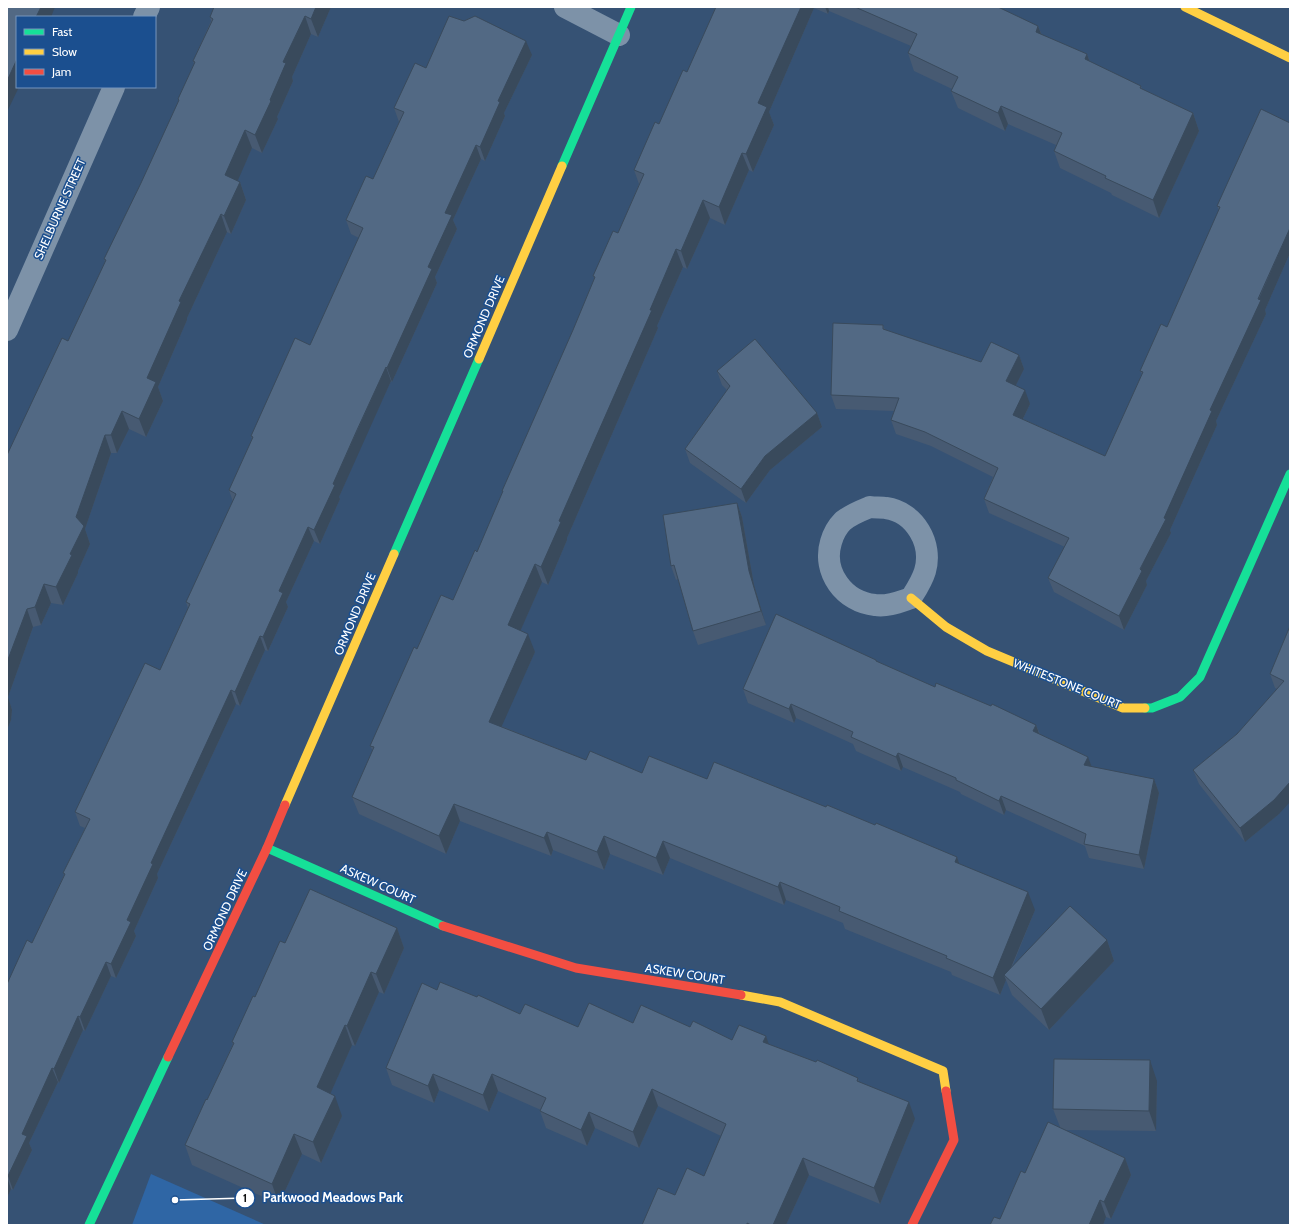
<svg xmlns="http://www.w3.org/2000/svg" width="1297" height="1232" font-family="Cabin,sans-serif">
  <rect width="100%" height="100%" fill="#365274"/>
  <polygon fill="#2f66a5" points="151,1174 266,1225 132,1225"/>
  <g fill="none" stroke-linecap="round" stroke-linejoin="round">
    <g stroke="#7d92a8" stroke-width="22">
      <polyline points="565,7 619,35"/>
      <polyline points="144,17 149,7"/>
      <polyline points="7,330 114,87"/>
      <path d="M870,507C875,508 881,507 886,508C915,512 933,544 925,571C922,581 916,590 911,598C899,602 887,607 875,605C844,602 822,572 831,542C833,535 838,526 843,521C852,514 860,511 870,507Z"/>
    </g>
    <g stroke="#16e098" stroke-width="9">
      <polyline points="562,166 631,7"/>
      <polyline points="394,554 479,359"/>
      <polyline points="1145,708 1152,708 1180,697 1200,677 1290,474"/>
      <polyline points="267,848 443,926"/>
      <polyline points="89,1225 168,1057"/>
    </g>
    <g stroke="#ffcf43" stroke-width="9">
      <polyline points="1185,7 1290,58"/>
      <polyline points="479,359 562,166"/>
      <polyline points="911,598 946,627 987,651 1123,708 1145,708"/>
      <polyline points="285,805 394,554"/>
      <polyline points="741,995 780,1002 943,1071 946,1091"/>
    </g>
    <g stroke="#f24e42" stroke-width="9">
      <polyline points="443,926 576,968 741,995"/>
      <polyline points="168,1057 267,848 285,805"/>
      <polyline points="912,1225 954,1140 946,1091"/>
    </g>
  </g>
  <g fill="#475a72">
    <polygon points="331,7 318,37 311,34 292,77 293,81 277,117 278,119 262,153 252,148 237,181 240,182 246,200 231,234 227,232 187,318 187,320 158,387 163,401 146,437 129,429 117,453 111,453 85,529 90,544 78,571 78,573 63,605 51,603 41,625 33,627 8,697 12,710 11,720 7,730 7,455 68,341 105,262 104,259 141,183 179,101 178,99 194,64 193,61 211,21 210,17"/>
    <polygon points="716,7 1001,7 1000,8 1038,26 1042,35 1087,54 1090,62 1141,86 1142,89 1193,113 1199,131 1159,218 1112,195 1111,193 1060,168 1054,151 1056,145 1008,124 1005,131 958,108 951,91 952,89 914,71 908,53 911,46 829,11 828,14 814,8 769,112 774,125 753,172 749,170 725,225 710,218 687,269 683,267 657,326 658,328 567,538 567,540 548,585 542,582 520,631 535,652 501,726 586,760 642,773 707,779 826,807 875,825 957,857 959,864 1035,910 1012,967 1107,940 1114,961 1049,1030 1012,995 1006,980 1000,995 952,975 951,972 845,929 843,923 786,900 784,905 670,858 663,875 610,854 604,870 553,850 551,856 460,821 446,854 359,814 352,797 373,751 370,746 417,649 453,600 477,552 503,493 502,491 573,330 595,279 593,276 618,233 639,184 634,170 687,72"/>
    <polygon points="532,55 504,113 505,116 485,161 481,159 453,220 457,229 435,277 437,283 392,382 391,381 362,444 339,497 340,499 320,544 314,541 286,602 288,607 268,651 265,650 240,706 236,704 157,874 158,878 134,931 136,936 116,978 111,976 85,1031 83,1030 59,1083 58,1082 29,1143 32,1150 13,1190 11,1189 7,1198 7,984 32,943 64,875 63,873 85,828 80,826 75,812 160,670 188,608 186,602 233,502 229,490 252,439 251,436 310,345 359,238 351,234 346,220 373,179 399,122 394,108 426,68"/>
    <polygon points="1290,123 1290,253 1265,310 1266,314 1216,421 1217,425 1170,530 1171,533 1146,581 1147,585 1124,630 1054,592 1048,578 1065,547 989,513 984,499 993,477 931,446 896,434 891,420 894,411 836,409 831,395 883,325 885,330 981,362 1019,355 1024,369 1016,385 1030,404 1023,419 1105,456 1142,374 1140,371 1167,327 1219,210 1217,206"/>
    <polygon points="717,371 817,413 822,427 770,470 746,503 690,463 685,449 727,390 722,385"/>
    <polygon points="737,503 742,517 754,585 766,625 698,645 693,631 678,579 676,580 671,566"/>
    <polygon points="1290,626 1279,814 1245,842 1199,784 1193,770 1237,734 1277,689 1275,688 1270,674"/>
    <polygon points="876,660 877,662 935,687 1036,725 1040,734 1092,767 1154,779 1159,793 1144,869 1089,858 1085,846 1006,810 1004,815 961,794 960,792 903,767 901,771 856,751 853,744 796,718 794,723 748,703 743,689"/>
    <polygon points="397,928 404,948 384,994 379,992 355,1046 352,1045 330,1094 342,1116 321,1163 302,1154 279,1204 192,1165 185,1145 207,1100 233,1044 232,1042 255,997 285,943"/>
    <polygon points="437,990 477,997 520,1014 578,1027 633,1023 690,1027 732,1040 766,1036 768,1044 858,1078 859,1082 915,1119 880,1204 809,1175 786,1225 642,1225 675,1195 704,1176 721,1136 658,1106 639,1148 595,1128 587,1146 546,1128 540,1111 541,1110 498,1091 489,1112 439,1090 434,1103 392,1085 386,1068"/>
    <polygon points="1157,1081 1156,1131 1065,1130 1125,1158 1131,1175 1111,1219 1106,1217 1103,1225 990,1225 1000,1219 1025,1173 1060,1127 1053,1109"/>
  </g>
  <g fill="#394a5c">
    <polygon points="41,7 55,7 51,17 36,17"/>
    <polygon points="316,7 331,7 318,37 311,19"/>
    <polygon points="801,7 814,7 814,8 769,112 774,125 753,172 746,154 758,103"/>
    <polygon points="825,7 828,7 829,11 828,14"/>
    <polygon points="305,16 311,34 292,77 293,81 277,117 278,119 262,153 255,135 270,100 283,62"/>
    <polygon points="1038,26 1045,44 1036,32"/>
    <polygon points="526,41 532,55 504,113 505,116 485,161 480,147 498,101"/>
    <polygon points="1087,54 1093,72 1085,59"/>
    <polygon points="17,59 17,87 19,87 7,112 7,81"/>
    <polygon points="1001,106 1008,124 1005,131 998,113"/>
    <polygon points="1193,113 1199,131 1159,218 1153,200"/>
    <polygon points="245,130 252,148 232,194 225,175"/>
    <polygon points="476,145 481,159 453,220 457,229 435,277 437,283 392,382 387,368 445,213"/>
    <polygon points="742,153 749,170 725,225 719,207"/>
    <polygon points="240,182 246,200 231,234 224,216"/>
    <polygon points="703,200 710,218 687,269 681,251"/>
    <polygon points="221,214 227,232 187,318 187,320 158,387 163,401 146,437 139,419 147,378 179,301"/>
    <polygon points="1290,228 1290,253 1265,310 1266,314 1216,421 1217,425 1170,530 1171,533 1146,581 1147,585 1124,630 1119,616 1164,518 1210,410"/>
    <polygon points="676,249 683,267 657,326 658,328 567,538 567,540 548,585 541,567 559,521"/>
    <polygon points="1019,355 1024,369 1011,395 1006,381"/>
    <polygon points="386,367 391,381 339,497 340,499 320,544 314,530 333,484"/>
    <polygon points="1025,390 1030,404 1018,429 1013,415"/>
    <polygon points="122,411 129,429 117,453 111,435"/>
    <polygon points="817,413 822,427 770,470 746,503 741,489 765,456"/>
    <polygon points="105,435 111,453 85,529 90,544 78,571 78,573 63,605 56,587 70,554 76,517"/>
    <polygon points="737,503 742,517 754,585 766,625 761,611 749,571"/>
    <polygon points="308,527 314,541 286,602 288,607 268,651 263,637 279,591"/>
    <polygon points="535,564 542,582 515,643 508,625"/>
    <polygon points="44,584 51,603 41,625 35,607"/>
    <polygon points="27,609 33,627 8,697 12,710 11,720 7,730 7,662"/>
    <polygon points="528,634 535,652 496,739 489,722"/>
    <polygon points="260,636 265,650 240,706 235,692"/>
    <polygon points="231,690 236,704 157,874 158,878 134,931 136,936 116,978 111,964 127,920 151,863"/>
    <polygon points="791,704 796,718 794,723 789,709"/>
    <polygon points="1036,725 1041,739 1033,731"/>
    <polygon points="898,753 903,767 901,771 896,757"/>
    <polygon points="1088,757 1093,770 1084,765"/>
    <polygon points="1154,779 1159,793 1144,869 1139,855"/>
    <polygon points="1290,782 1290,802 1279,814 1245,842 1240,828"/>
    <polygon points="1001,796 1006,810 1004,815 999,801"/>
    <polygon points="454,804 460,821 446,854 439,836"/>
    <polygon points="547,832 553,850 551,856 544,838"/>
    <polygon points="604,836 610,854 604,870 597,852"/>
    <polygon points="663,841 670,858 663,875 656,858"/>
    <polygon points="957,857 963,875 955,862"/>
    <polygon points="780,882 786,900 784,905 778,887"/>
    <polygon points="1028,892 1035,910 1007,977 1004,975 1006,980 1000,995 993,978"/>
    <polygon points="397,928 404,948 384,994 376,974"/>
    <polygon points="1107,940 1114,961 1049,1030 1041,1009"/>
    <polygon points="106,962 111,976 85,1031 80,1017"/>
    <polygon points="371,972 379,992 355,1046 347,1026"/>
    <polygon points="78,1016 83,1030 59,1083 54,1069"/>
    <polygon points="345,1025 352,1045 324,1108 317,1087"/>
    <polygon points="766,1036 772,1053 763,1042"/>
    <polygon points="1150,1060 1157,1081 1156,1131 1149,1111"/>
    <polygon points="52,1068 58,1082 29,1143 32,1150 13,1190 8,1176 22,1134"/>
    <polygon points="433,1074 439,1090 434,1103 428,1086"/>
    <polygon points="492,1074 498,1091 489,1112 483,1095"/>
    <polygon points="652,1089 658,1106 639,1148 633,1132"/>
    <polygon points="335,1096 342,1116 321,1163 313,1142"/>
    <polygon points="909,1102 915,1119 880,1204 874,1188"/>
    <polygon points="589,1112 595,1128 587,1146 581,1130"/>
    <polygon points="294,1134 302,1154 279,1204 272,1184"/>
    <polygon points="803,1158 809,1175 786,1225 773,1225"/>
    <polygon points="1125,1158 1131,1175 1111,1219 1104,1202"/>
    <polygon points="7,1177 11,1189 7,1198"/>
    <polygon points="1100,1200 1106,1217 1103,1225 1089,1225"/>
  </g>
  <g fill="#526984" stroke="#394a5c">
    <polygon points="7,7 41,7 36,17 17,17 17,59 7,81"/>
    <polygon points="214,7 316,7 311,19 305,16 283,62 286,63 270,100 271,101 255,135 245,130 225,175 240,182 224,216 221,214 179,301 181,302 147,378 156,382 139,419 122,411 111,435 105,435 76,517 84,526 70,554 72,555 56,587 44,584 35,607 27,609 7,662 7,455 62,338 68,341 106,260 104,259 141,183 179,100 178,99 195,62 193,61 213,19 210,17"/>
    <polygon points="716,7 801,7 758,103 767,107 746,154 742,153 719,207 703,200 681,251 676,249 650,310 652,310 559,521 561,522 541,567 535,564 508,625 528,634 489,722 586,760 590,751 642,773 649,756 707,779 714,762 826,807 827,805 875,825 876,823 957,857 955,862 1028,892 993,978 946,958 947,956 839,911 840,907 780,882 778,887 663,841 656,858 604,836 597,852 547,832 544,838 454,804 439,836 352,797 374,747 370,746 414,647 417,649 441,595 453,600 475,550 477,552 503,491 502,491 573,330 595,277 593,276 613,231 618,233 644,174 634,170 655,122 659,124 683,70 687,72"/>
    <polygon points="855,7 998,7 1038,26 1036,32 1087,54 1085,59 1141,86 1140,88 1193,113 1153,200 1105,178 1106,176 1054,151 1062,133 1001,106 998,113 951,91 958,77 908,53 917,34"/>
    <polygon points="449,16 464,21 475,16 526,41 498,101 500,102 480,147 476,145 445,213 452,215 428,267 432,269 387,368 386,367 357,430 333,484 335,485 314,530 308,527 279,591 283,593 263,637 260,636 235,692 231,690 151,863 153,864 127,920 131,922 111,964 106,962 80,1017 78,1016 54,1069 52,1068 22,1134 27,1136 8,1176 7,1175 7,984 27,940 32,943 65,874 63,873 90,819 75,812 145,663 160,670 190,604 186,602 236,494 229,490 253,437 251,436 295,338 310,345 363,228 346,220 366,176 373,179 404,112 394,108 415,63 426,68"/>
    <polygon points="1261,109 1290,123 1290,228 1258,299 1261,300 1210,410 1212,411 1164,518 1166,519 1140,569 1142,571 1119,616 1048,578 1069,538 984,499 998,468 925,432 891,420 899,398 831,395 833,323 883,325 883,329 981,362 991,342 1019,355 1006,381 1025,390 1013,415 1105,456 1143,372 1140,371 1161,324 1167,327 1220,207 1217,206"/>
    <polygon points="755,339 817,413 765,456 741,489 685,449 730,386 717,371"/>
    <polygon points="737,503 749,571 761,611 693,631 674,565 671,566 663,515"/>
    <polygon points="776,614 876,660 876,661 935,687 936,683 991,706 992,704 1036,725 1033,731 1088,757 1084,765 1154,779 1139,855 1084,844 1086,834 1001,796 999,801 956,780 956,778 898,753 896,757 851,737 853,732 791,704 789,709 743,689"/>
    <polygon points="1290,626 1290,782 1274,800 1240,828 1193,770 1237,734 1284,681 1270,674"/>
    <polygon points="310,889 397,928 376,974 371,972 347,1026 345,1025 317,1087 335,1096 313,1142 294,1134 272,1184 185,1145 206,1099 207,1100 234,1043 232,1042 253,996 255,997 280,941 285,943"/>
    <polygon points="1070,906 1107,940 1041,1009 1004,975"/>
    <polygon points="440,982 477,997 478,995 520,1014 525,1004 578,1027 589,1003 633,1023 641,1005 690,1027 693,1021 732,1040 739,1025 766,1036 763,1042 816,1062 817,1060 858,1078 857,1081 909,1102 874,1188 803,1158 773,1225 751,1225 747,1223 747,1225 642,1225 658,1188 675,1195 687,1168 704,1176 726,1124 652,1089 633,1132 589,1112 581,1130 540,1111 546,1098 492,1074 483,1095 433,1074 428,1086 386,1068 422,983 437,990"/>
    <polygon points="1054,1059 1150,1060 1149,1111 1053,1109"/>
    <polygon points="1048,1122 1125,1158 1104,1202 1100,1200 1089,1225 990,1225 994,1217 1000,1219 1021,1171 1025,1173"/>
  </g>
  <g text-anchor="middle" stroke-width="3" stroke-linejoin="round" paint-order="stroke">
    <g font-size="12" fill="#fff" stroke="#1b4f8f">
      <text transform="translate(60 209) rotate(-66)" y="4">SHELBURNE STREET</text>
      <text transform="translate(484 317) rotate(-67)" y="4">ORMOND DRIVE</text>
      <text transform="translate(355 614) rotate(-67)" y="4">ORMOND DRIVE</text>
      <text transform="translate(1067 684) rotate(22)" y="4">WHITESTONE COURT</text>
      <text transform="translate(378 884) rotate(24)" y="4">ASKEW COURT</text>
      <text transform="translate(225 910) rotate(-65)" y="4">ORMOND DRIVE</text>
      <text transform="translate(685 974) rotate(9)" y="4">ASKEW COURT</text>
    </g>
  </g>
  <path fill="none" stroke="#fff" stroke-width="1.5" d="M175 1200L245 1198"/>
  <g fill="#fff" stroke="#1b4f8f" stroke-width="1.5">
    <circle cx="175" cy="1200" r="4"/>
    <circle cx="245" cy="1198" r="10"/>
  </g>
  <g font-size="12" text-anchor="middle" font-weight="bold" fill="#111">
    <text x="245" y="1202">1</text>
  </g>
  <g font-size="13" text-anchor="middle" font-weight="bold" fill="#fff" stroke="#1b4f8f" stroke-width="3" stroke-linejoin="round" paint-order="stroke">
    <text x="333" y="1202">Parkwood Meadows Park</text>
  </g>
  <rect width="1297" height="1232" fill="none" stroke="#ffffff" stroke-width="16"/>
  <rect x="16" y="16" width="140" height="72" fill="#1b4f8f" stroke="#7695bc"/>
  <rect x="24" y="29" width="20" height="6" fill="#16e098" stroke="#7695bc"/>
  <text x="52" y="36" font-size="12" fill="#ffffff">Fast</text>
  <rect x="24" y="49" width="20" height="6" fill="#ffcf43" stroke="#7695bc"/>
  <text x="52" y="56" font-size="12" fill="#ffffff">Slow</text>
  <rect x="24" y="69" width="20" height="6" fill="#f24e42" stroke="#7695bc"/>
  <text x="52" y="76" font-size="12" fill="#ffffff">Jam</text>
</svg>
